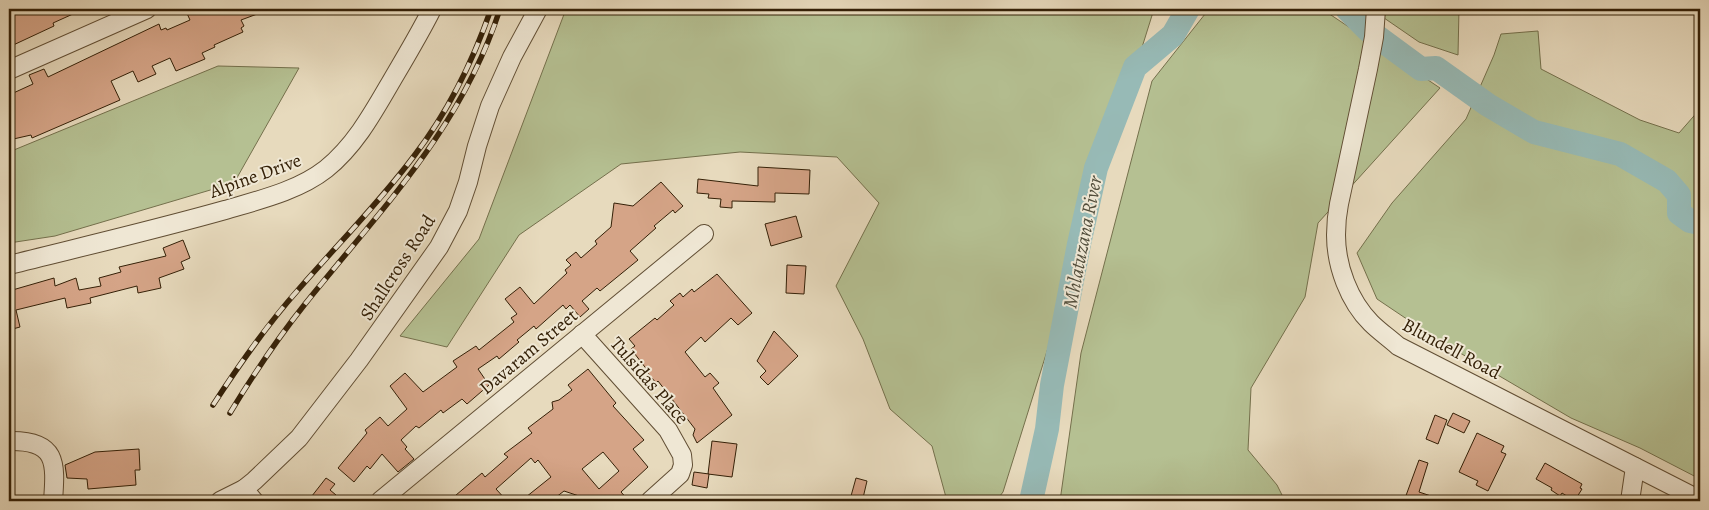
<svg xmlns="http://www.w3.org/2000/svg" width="1709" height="510" font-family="Alegreya,serif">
  <rect width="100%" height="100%" fill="#e7dabd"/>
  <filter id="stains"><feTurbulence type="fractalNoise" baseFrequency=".004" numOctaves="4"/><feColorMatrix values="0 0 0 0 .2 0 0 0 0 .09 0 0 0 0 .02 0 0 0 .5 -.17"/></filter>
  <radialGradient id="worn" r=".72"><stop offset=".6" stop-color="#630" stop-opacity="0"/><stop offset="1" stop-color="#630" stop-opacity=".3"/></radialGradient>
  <g fill="#b5c092" stroke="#74704c">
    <polygon points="566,9 1154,9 1003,492 996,501 947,501 932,446 890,409 863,339 836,286 879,203 837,157 740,152 621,164 519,235 447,347 400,336 479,239"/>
    <polygon points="1209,9 1322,9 1440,88 1318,223 1305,297 1251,388 1248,450 1277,485 1285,501 1060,501 1081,353 1152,81"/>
    <polygon points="1371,9 1459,9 1458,55 1419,42"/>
    <polygon points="1538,31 1541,69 1640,120 1679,133 1700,109 1700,479 1640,448 1571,418 1438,340 1377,299 1357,253 1392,203 1466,119 1494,55 1501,34"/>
    <polygon points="218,66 299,68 234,183 55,236 9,243 9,152"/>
  </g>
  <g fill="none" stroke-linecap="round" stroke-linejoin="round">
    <g stroke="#97bab6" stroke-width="24">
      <polyline points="1347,9 1368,30 1421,69 1436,68 1488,105 1534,132 1620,154 1667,181 1679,195 1679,213 1690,221 1700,223"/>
      <polyline points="1031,501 1047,429 1052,385 1079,244 1096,168 1135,67 1173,35 1188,9"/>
    </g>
  </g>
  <g fill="#d5a487" stroke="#342007" fill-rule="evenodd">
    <polygon points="9,9 84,9 53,23 54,26 9,47"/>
    <polygon points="185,9 268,9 268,10 241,20 244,26 241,28 243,32 214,45 215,47 202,53 205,59 176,71 170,58 152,66 156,74 138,82 133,71 111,81 120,100 32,138 31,135 9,140 9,95 33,84 29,75 44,69 48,77 159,24 161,30 166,28 167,30 190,20"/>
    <polygon points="758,167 810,170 809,194 775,193 775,202 732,201 732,208 720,207 721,199 708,198 709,194 697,193 698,179 758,186"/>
    <polygon points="661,182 683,206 675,213 673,210 654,226 656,228 630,251 638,260 600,291 597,288 582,301 589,309 580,317 570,305 566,309 563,305 536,329 534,326 517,340 519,342 499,359 497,356 478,369 489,385 467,404 462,399 443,413 441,410 419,428 416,426 401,440 407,447 405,449 414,459 398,472 382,454 370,469 367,466 354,482 338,468 367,433 365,430 380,417 388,426 407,409 390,386 405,373 423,392 457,367 453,361 476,346 479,350 514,322 511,318 517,314 505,299 520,287 534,304 567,273 565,270 571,265 566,260 576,252 581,258 597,244 595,241 611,227 614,203 633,206"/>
    <polygon points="796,216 802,237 771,246 765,224"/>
    <polygon points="183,240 190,258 181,262 184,269 159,278 161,288 138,293 137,286 90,298 91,303 67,308 65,298 16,310 20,327 9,330 9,291 54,278 55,286 76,278 79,290 101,286 99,278 121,272 119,267 166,256 163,248"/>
    <polygon points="787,265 806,266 804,294 786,293"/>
    <polygon points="717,274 752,313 738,325 731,318 705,342 701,337 685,352 705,377 710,373 719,383 713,388 732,415 697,443 693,435 695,429 658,381 656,383 647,372 648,371 631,349 635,346 629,339 655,318 657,320 674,305 670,301 680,293 683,297 692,289 694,292"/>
    <polygon points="774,331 798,356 768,385 760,377 766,371 757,361"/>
    <path d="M588,369L616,403L613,406L644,440L633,449L648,467L621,492L629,501H613L609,497L603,501H588L585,498L564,491L551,501H521L551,477L538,460L535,463L531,458L496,489L507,501H449L482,473L485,477L508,457L504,454L532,433L528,428L553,409L552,402L559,400L572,390L568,385ZM603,452L619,471L599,489L582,469Z"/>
    <polygon points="1453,413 1470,421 1464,433 1447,425"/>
    <polygon points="1435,415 1447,420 1438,444 1426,439"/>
    <polygon points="1477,433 1504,446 1501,452 1506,454 1488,491 1476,485 1478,481 1459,472"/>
    <polygon points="712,441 737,444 732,477 708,474"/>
    <polygon points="139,449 140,470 135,470 136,485 88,489 87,479 67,478 65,465 95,452"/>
    <polygon points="1419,460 1428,463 1419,492 1440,499 1440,501 1404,501"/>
    <polygon points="1545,463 1582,484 1580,488 1582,489 1577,497 1576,496 1573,500 1562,493 1560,496 1551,490 1552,488 1536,479"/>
    <polygon points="694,472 709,474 707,488 692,485"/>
    <polygon points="326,478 335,484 330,490 336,495 332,501 308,501"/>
    <polygon points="856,478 867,481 863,498 851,496"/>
  </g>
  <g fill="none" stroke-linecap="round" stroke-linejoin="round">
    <defs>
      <g id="minor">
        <path d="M1376,9L1374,37L1368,69L1339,204C1337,214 1336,224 1336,235C1336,266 1349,301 1371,323C1379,331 1389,338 1398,346L1700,500"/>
        <polyline points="9,70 147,9"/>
        <path d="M9,265C81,247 154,230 225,210C259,200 298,191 326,169C357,144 375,109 395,75C408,53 421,31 432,9"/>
        <polyline points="582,334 668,430 682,455 683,465 680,474 650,501"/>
        <path d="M9,441C57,440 56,462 53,501"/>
        <polyline points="244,489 254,501"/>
        <polyline points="220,501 244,489 254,481 299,438 359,360 439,247 458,211 468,182 477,146 490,106 512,57 538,9"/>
        <polyline points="380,501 704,234"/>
        <polyline points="1630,501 1635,467"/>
      </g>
    </defs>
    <use href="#minor" stroke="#614e34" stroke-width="20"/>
    <use href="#minor" stroke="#efe7d4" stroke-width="18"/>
    <defs>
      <g id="rail">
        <path d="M213,405C239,365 266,326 298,290C337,245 379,203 414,156C448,112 473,61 491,9"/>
        <path d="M230,413C253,375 278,338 305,304C382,208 461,129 500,9"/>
      </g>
    </defs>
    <use href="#rail" stroke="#342007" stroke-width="5.5"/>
    <use href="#rail" stroke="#efe7d4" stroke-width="4" stroke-dasharray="11" stroke-linecap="butt"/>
  </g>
  <g text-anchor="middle" stroke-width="4" stroke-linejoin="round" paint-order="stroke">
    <g font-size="19" fill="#342007" stroke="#efe7d4">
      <text transform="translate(255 175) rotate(-20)" y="7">Alpine Drive</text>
      <text transform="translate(397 267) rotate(-57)" y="7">Shallcross Road</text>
      <text transform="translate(1452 348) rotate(28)" y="7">Blundell Road</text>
      <text transform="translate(528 351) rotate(-40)" y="7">Davaram Street</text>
      <text transform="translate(650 380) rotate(49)" y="7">Tulsidas Place</text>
    </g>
    <g font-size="20" font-style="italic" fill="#524e3c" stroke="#efe7d4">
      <text transform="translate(1082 242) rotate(-79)" y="7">Mhlatuzana River</text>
    </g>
  </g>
  <rect width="1709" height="510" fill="none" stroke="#e7dabd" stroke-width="30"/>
  <rect x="10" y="10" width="1689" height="490" fill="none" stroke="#342007" stroke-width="2.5"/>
  <rect x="15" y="15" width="1679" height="480" fill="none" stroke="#342007"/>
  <rect width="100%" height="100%" filter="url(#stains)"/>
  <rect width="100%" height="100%" fill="url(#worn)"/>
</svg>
